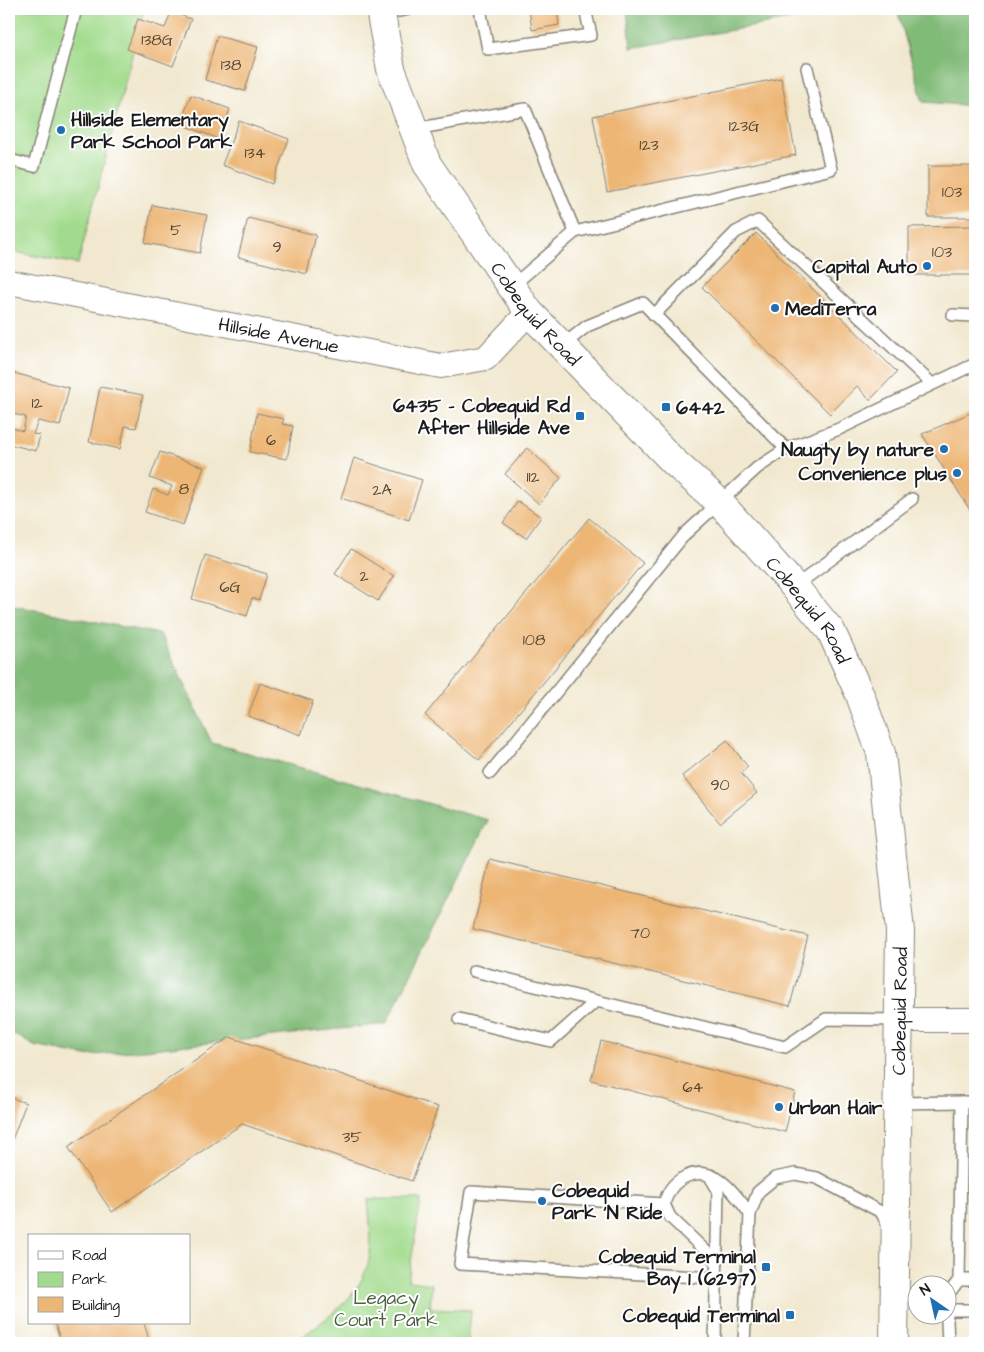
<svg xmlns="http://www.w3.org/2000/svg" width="984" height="1352" font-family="'Architects Daughter',sans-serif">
  <rect width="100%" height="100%" fill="#fff"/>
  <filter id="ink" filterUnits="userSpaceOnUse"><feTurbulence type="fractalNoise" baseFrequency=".02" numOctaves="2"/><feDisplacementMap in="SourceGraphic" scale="10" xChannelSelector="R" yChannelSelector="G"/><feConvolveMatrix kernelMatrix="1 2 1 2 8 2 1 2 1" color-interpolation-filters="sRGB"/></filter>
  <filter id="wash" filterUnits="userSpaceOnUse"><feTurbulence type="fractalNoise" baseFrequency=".0096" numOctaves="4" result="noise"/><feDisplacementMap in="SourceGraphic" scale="20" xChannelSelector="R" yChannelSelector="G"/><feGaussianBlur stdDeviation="1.12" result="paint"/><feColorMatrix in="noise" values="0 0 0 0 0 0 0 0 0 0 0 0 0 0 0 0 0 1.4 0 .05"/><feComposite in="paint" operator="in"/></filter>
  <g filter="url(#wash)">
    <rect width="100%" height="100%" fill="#f1e8cf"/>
    <g fill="#a2db8d" stroke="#5f7c54">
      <polygon points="9,9 144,9 78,264 9,251"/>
      <path d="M368,1199H421L408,1281L432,1284L430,1308L471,1310L468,1343H300L299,1339C329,1316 365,1295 370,1253C372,1236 369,1216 368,1199Z"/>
    </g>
    <g fill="#81bb78" stroke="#4e6c4a">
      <polygon points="627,9 851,9 631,48"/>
      <polygon points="897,9 975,9 975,106 923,102"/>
      <polygon points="9,605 160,634 212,743 488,820 386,1024 86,1056 34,1046 9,1031"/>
    </g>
    <g id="blocks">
      <g fill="#edb675">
        <polygon points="529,9 557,9 559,25 532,30"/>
        <polygon points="171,12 191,19 173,66 127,49 138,19 165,28"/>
        <polygon points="217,36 258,47 245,91 205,80"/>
        <polygon points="781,78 796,155 607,192 593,116"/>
        <polygon points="191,95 230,109 219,139 180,124"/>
        <polygon points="239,121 289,139 272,184 222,165"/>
        <rect x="928" y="166" width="47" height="51"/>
        <polygon points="152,205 207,215 200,253 145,243"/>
        <polygon points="248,218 316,235 307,274 238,257"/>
        <polygon points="975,226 975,275 909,275 909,227"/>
        <polygon points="756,233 897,372 870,400 857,386 830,414 702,287"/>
        <polygon points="14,373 69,388 60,426 38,421 33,434 40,435 36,451 9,444 9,427 23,431 26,417 9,413 9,392"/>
        <polygon points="100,387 143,395 136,428 125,426 120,449 89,442"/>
        <polygon points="975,411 975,518 922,434"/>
        <polygon points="257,413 284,419 282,424 293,426 287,459 250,452"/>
        <polygon points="527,448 561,478 539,504 505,474"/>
        <polygon points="160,452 204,467 183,525 145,512 153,489 168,495 172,486 150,478"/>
        <polygon points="354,458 422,480 409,520 341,498"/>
        <polygon points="518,501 541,517 526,538 503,523"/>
        <polygon points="589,518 643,563 479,760 425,715"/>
        <polygon points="351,549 394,576 378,601 335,574"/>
        <polygon points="205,555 267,574 259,600 252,598 247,616 192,599"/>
        <polygon points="260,683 313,701 301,735 248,716"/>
        <polygon points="727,740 748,767 741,773 757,793 720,823 682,776"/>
        <polygon points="490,859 808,936 790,1006 473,929"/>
        <polygon points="230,1037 438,1107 412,1181 242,1124 112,1212 68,1147"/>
        <polygon points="601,1041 795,1092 785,1132 591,1080"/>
        <polygon points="9,1097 26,1103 9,1148"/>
        <polygon points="55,1323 144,1323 150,1343 61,1343"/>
      </g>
    </g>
  </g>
  <g filter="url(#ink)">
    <use href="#blocks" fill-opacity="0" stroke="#868276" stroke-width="1"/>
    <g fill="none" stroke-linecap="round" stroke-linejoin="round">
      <defs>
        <g id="lane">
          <polyline points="480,9 488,49 591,35 585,9"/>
          <polyline points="381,14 409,9"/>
          <polyline points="415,129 525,109 575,232 512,286"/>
          <polyline points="9,160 34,166 76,9"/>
          <polyline points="575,232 831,169 807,68"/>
          <polyline points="654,315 736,232 758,221 932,384"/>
          <polyline points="953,315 975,316"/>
          <polyline points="562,346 587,326 643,303 786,449"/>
          <polyline points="794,587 912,499"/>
          <polyline points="490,773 685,534 757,468 786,449 839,429 975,364"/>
          <polyline points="474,971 785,1047 826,1019 900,1020"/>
          <polyline points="459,1019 551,1041 596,1001"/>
          <polyline points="898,1103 962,1102"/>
          <polyline points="709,1175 718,1190 715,1343"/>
          <polyline points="664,1204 471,1192 460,1264 716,1278"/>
          <path d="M717,1262L670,1217L664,1204C668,1191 673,1183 685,1177C714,1163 735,1193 750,1214"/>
          <polyline points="959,1280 975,1280"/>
          <polyline points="896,1295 916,1296"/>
          <polyline points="946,1297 959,1280 962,1102 975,1102"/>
          <polyline points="946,1298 948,1343"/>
          <polyline points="947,1310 975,1310"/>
          <polyline points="744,1343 750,1214 758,1192 775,1178 795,1174 817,1178 881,1212 889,1226"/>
        </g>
        <g id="street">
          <path id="s1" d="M9,282L441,366L486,358L529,312"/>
          <polyline points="900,1020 975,1020"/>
        </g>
        <g id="secondary">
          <path id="s2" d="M380,9L391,69L427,164L529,312L674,462L719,502L787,578L831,631L860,695L881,753L900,931L894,1343"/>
        </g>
      </defs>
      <use href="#lane" stroke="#868276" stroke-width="14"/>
      <use href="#street" stroke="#868276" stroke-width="26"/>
      <use href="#secondary" stroke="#868276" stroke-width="30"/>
      <use href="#lane" stroke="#fff" stroke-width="11"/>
      <use href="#street" stroke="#fff" stroke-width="24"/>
      <use href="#secondary" stroke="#fff" stroke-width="28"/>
    </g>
  </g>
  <g fill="#1f6fb2" stroke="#fff" stroke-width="2">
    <circle cx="61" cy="130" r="5"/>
    <circle cx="927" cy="266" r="5"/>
    <circle cx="775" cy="308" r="5"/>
    <rect x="661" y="402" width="10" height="10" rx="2.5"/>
    <rect x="575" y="411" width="10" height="10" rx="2.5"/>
    <circle cx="944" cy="449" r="5"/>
    <circle cx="957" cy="473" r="5"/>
    <circle cx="779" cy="1107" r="5"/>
    <circle cx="542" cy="1201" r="5"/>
    <rect x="761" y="1262" width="10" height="10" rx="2.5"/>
    <rect x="785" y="1310" width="10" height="10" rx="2.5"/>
  </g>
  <g text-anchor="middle" stroke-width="4" stroke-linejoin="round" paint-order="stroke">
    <g font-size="16" fill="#504232">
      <text x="157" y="45">138G</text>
      <text x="231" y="70">138</text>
      <text x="744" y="131">123G</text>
      <text x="649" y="150">123</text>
      <text x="255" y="158">134</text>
      <text x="952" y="197">103</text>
      <text x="176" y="235">5</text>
      <text x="277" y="252">9</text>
      <text x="942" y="257">103</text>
      <text x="37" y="408">12</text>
      <text x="271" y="445">6</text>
      <text x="533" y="482">112</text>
      <text x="184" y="494">8</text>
      <text x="382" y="495">2A</text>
      <text x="364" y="581">2</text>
      <text x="230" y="592">6G</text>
      <text x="534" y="645">108</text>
      <text x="720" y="790">90</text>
      <text x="640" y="938">70</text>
      <text x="693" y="1092">64</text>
      <text x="352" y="1142">35</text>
    </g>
    <g font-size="19" font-weight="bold" fill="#1c1c1c" stroke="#fff" text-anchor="end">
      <text x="71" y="126" text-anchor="start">Hillside Elementary<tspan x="71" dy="22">Park School Park</tspan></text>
      <text x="917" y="273">Capital Auto</text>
      <text x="785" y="315" text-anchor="start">MediTerra</text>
      <text x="570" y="412">6435 - Cobequid Rd<tspan x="570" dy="22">After Hillside Ave</tspan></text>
      <text x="676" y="414" text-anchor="start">6442</text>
      <text x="934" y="456">Naugty by nature</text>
      <text x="947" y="480">Convenience plus</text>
      <text x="789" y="1114" text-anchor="start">Urban Hair</text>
      <text x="552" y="1197" text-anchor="start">Cobequid<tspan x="552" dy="22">Park 'N Ride</tspan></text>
      <text x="756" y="1263">Cobequid Terminal<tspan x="756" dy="22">Bay 1 (6297)</tspan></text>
      <text x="780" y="1322">Cobequid Terminal</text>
    </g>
    <g font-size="19" fill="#1c1c1c" stroke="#fff">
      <text dy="7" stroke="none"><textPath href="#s2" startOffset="348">Cobequid Road</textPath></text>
      <text dy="7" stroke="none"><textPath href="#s1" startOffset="275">Hillside Avenue</textPath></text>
      <text dy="7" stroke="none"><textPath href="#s2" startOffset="752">Cobequid Road</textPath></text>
      <text transform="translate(899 1011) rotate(-89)" y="7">Cobequid Road</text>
    </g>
    <g font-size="19" fill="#4b5f44" stroke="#fff">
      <text x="386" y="1304">Legacy<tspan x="386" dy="22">Court Park</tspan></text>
    </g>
  </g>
  <rect width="984" height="1352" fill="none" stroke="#fff" stroke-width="30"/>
  <rect x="28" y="1234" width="162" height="90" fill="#ffffff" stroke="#a4a4a4"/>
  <rect x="38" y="1251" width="25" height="8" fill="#ffffff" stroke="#a4a4a4"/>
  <text x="72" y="1260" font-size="15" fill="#1c1c1c">Road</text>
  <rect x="38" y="1272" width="25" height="15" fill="#a2db8d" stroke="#a4a4a4"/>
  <text x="72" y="1284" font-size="15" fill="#1c1c1c">Park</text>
  <rect x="38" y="1297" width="25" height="15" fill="#edb675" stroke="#a4a4a4"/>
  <text x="72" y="1310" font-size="15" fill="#1c1c1c">Building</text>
  <g transform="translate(932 1300) rotate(326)"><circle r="24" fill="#ffffff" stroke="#a4a4a4"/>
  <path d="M0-4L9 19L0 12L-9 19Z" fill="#1f6fb2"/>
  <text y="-8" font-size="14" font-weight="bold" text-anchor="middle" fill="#1c1c1c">N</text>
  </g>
</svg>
